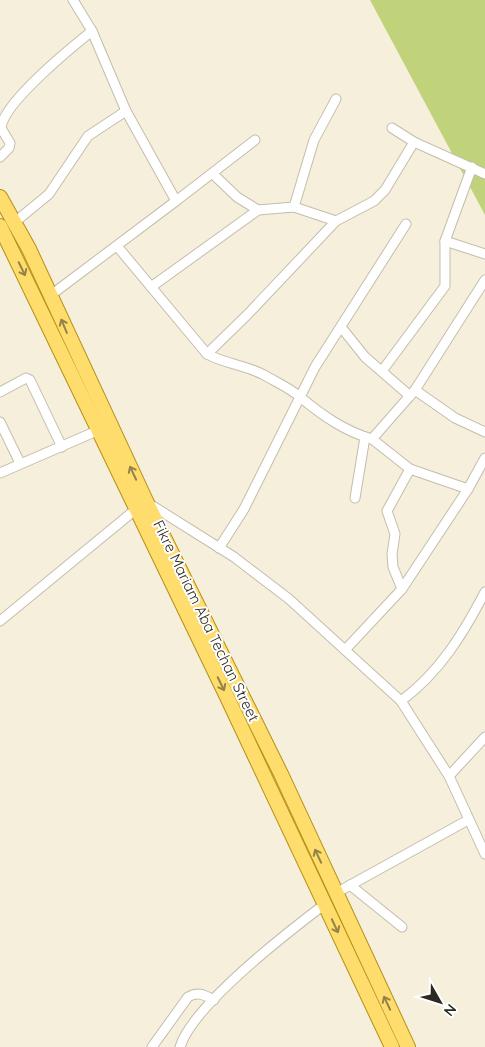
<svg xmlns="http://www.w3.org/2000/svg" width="485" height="1047" font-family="Quicksand,sans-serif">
  <rect width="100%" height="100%" fill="#f5efdc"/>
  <polygon fill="#c0d37a" points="370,0 485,0 485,215"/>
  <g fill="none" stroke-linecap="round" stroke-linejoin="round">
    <defs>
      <g id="street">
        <polyline points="392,128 414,142 485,174"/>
        <path d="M0,157L9,148L10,143L1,128C3,103 72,47 92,31"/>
        <polyline points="213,174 237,197 258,210 294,207 336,221 374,201 385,190 414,142"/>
        <polyline points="176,201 255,140"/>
        <polyline points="294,207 314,140 336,99"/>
        <polyline points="15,222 49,194 88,136 126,111"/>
        <polyline points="445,241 485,254"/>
        <path d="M117,246L207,354C225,364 246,365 264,375C276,382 290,388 300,397C322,415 344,431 372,439L415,390L455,418L485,432"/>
        <polyline points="151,287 258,210"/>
        <polyline points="51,295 176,201 126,111 92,31 73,0"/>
        <polyline points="341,327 365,357 410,396"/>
        <polyline points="207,354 248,314 336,221"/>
        <polyline points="382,371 445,286 445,241 472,167"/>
        <polyline points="415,390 485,280"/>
        <polyline points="0,392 26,378 30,380 62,447"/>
        <polyline points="0,422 20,463"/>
        <polyline points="372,439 410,469 468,489"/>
        <polyline points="0,473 99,430"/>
        <polyline points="355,498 365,437"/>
        <polyline points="148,503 234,557 289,599 401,701 449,776 485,854"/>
        <polyline points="219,548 244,509 315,367 406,224"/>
        <polyline points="402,589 393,567 392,554 395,534 387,511 410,469"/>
        <polyline points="0,621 135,510"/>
        <polyline points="345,650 402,589 468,489 485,458"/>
        <path d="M401,701C440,672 463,634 485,592"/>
        <polyline points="449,776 485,737"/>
        <polyline points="350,885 402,927"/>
        <polyline points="336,893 468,820"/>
        <path d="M152,1047L188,997C198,991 204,995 214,1000"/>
        <path d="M180,1047C193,1005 288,932 325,904"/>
      </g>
      <g id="primary">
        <polyline points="0,197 29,249 147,503 281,774 408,1047"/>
        <polyline points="0,226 227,697 392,1047"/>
      </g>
    </defs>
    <use href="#street" stroke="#c3beac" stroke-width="11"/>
    <use href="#primary" stroke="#b48f13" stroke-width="16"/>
    <use href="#street" stroke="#fff" stroke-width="9"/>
    <use href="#primary" stroke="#fedd6d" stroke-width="14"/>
  </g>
  <defs><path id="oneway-shaft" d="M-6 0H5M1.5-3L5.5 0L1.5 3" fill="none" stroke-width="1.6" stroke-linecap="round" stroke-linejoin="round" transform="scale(1.25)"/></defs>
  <g stroke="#948348">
    <use href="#oneway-shaft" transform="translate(22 269) rotate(64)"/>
    <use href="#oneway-shaft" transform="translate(64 326) rotate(-113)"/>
    <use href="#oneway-shaft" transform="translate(133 473) rotate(-115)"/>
    <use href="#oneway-shaft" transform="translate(221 684) rotate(64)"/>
    <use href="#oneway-shaft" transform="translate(318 856) rotate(-115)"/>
    <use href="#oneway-shaft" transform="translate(335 926) rotate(65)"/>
    <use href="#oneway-shaft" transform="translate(387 1003) rotate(-115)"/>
  </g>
  <g text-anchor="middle" stroke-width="4" stroke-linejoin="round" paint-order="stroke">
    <g font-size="15" fill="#2b2922" stroke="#fff">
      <text transform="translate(206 621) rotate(64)" y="5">Fikre Mariam Aba Techan Street</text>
    </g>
  </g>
  <g transform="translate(440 1002) rotate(129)" stroke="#ffffff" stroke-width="4" paint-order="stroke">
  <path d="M0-4L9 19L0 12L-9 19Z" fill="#2b2922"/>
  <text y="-8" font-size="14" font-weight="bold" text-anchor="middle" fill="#2b2922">N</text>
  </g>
</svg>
